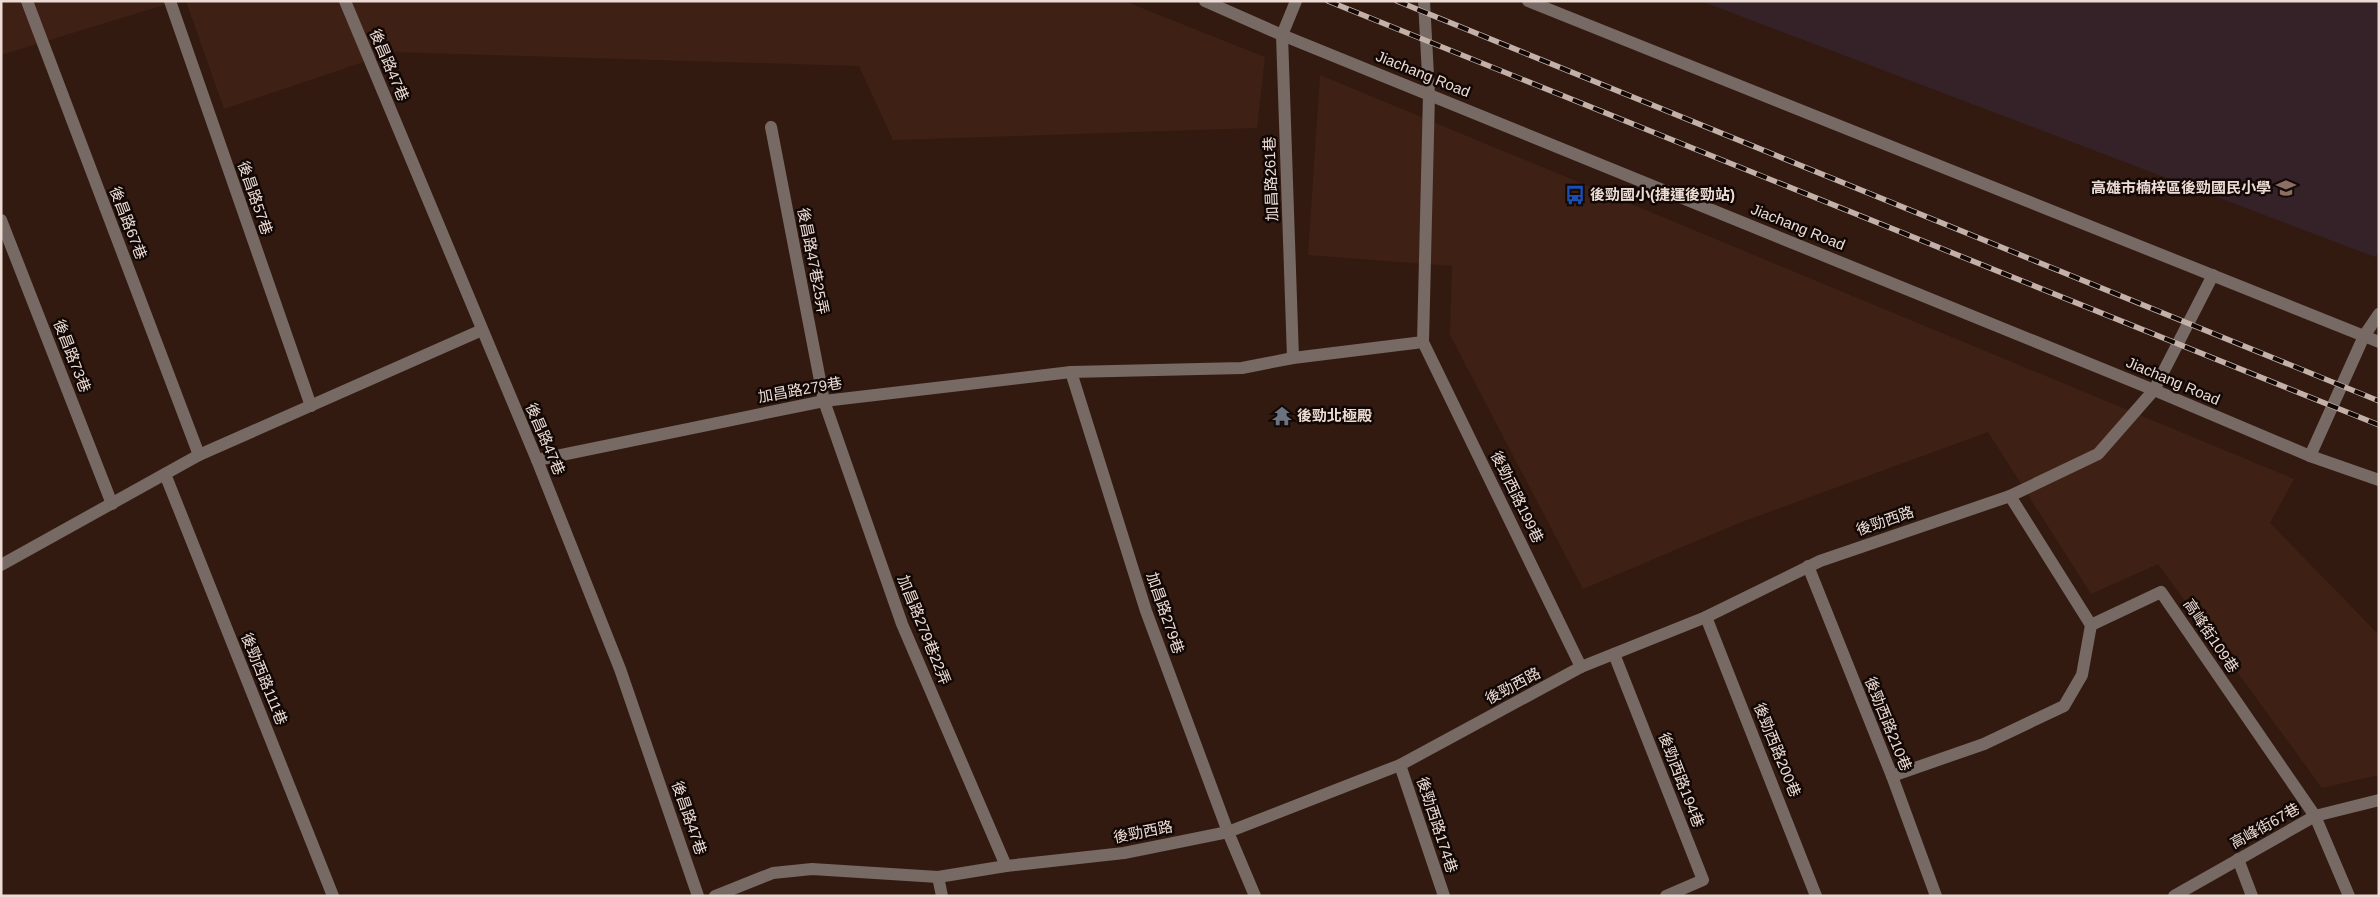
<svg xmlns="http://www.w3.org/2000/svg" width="2380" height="897" font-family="Arial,'Noto Sans TC',sans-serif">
  <rect width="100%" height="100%" fill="#321a10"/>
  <g fill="#3f2014">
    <polygon points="1,1 177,1 1,55"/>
    <polygon points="186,1 1124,1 1265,57 1257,128 893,140 859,66 393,52 224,109"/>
    <polygon points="1320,75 2294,479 2270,523 2379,635 2379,775 2322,788 2158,564 2091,594 1988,432 1739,523 1583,589 1450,335 1452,266 1308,255"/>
  </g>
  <polygon fill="#352228" points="1701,1 2379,1 2379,252 2375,257"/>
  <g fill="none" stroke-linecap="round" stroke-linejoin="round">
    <g stroke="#776964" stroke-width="12">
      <polyline points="27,1 199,455"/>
      <polyline points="170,1 311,406"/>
      <polyline points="345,1 537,460 620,669 698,896"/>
      <polyline points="1205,1 1282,35 2154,390 2310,456 2379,480"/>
      <polyline points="1424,1 1429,94 1423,342 1581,667"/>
      <polyline points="1528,1 2379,342"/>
      <polyline points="771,127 824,401 902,624 1006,866"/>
      <polyline points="1,220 112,504"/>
      <polyline points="1293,358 1282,35 1296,1"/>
      <polyline points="1071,372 1146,611 1228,832 1255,896"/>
      <polyline points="2310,456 2364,336 2379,314"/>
      <polyline points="537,460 824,401 1071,372 1242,368 1293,358 1423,342"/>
      <polyline points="165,474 333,896"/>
      <polyline points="2010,496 2091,625 2161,592 2315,816 2349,896"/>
      <polyline points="1,565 199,455 482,330"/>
      <polyline points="1808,566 1892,776 1936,896"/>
      <polyline points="1706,617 1816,896"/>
      <polyline points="1614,654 1703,880 1666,896"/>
      <polyline points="1400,765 1444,896"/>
      <polyline points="1892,776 1984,744 2064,706 2082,675 2091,625"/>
      <polyline points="2238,859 2252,896"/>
      <polyline points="938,877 942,896"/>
      <polyline points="715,896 773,873 812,869 938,877 1006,866 1124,853 1228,832 1400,765 1581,667 1706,617 1820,561 2010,496 2098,454 2154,390 2213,275"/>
      <polyline points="2174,896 2315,816 2379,800"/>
    </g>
    <defs>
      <g id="rail">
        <polyline points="1328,1 2379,425"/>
        <polyline points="1397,1 2379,401"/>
      </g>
    </defs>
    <use href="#rail" stroke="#c3b0a8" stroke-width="5.5"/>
    <use href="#rail" stroke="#120805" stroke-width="4" stroke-dasharray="11" stroke-linecap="butt"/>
  </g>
  <defs>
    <symbol id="school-bare" viewBox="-9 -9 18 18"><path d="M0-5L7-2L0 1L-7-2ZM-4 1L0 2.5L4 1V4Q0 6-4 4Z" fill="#8d6e63" stroke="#120805" stroke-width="2.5" paint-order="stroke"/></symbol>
    <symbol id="bus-bare" viewBox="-9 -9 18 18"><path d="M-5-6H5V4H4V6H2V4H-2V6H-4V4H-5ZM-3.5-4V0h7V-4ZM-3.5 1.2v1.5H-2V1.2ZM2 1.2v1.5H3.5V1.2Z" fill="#1a4fb4" stroke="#120805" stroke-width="2.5" paint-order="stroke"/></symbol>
    <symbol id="temple-bare" viewBox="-9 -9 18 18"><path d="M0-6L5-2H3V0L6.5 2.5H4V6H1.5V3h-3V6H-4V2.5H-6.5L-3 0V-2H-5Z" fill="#6b7280" stroke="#120805" stroke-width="2.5" paint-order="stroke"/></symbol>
  </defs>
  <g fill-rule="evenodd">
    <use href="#school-bare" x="2272" y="174" width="28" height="28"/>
    <use href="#bus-bare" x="1561" y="181" width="28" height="28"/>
    <use href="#temple-bare" x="1268" y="402" width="28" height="28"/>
  </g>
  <g text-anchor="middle" stroke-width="5" stroke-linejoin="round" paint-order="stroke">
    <g font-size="15" fill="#eddcd5" stroke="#120805">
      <text transform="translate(389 65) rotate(67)" y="5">後昌路47巷</text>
      <text transform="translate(1423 74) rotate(22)" y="5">Jiachang Road</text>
      <text transform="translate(1271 179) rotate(-92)" y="5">加昌路261巷</text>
      <text transform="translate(255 198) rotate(71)" y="5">後昌路57巷</text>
      <text transform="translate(128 223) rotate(69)" y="5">後昌路67巷</text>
      <text transform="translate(1798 227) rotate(22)" y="5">Jiachang Road</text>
      <text transform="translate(813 261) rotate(79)" y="5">後昌路47巷25弄</text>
      <text transform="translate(72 356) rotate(69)" y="5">後昌路73巷</text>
      <text transform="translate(2173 381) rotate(23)" y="5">Jiachang Road</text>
      <text transform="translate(800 390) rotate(-10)" y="5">加昌路279巷</text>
      <text transform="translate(545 439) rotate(67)" y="5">後昌路47巷</text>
      <text transform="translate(1517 497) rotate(64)" y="5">後勁西路199巷</text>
      <text transform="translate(1885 521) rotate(-19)" y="5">後勁西路</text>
      <text transform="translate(1165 613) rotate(71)" y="5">加昌路279巷</text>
      <text transform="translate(924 630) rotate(68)" y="5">加昌路279巷22弄</text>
      <text transform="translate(2211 636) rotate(56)" y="5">高峰街109巷</text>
      <text transform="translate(264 679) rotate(68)" y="5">後勁西路111巷</text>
      <text transform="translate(1513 686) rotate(-28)" y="5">後勁西路</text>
      <text transform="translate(1888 724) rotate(68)" y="5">後勁西路210巷</text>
      <text transform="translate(1777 750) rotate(68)" y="5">後勁西路200巷</text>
      <text transform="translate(1681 780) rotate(69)" y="5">後勁西路194巷</text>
      <text transform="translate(689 818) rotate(71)" y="5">後昌路47巷</text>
      <text transform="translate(1437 825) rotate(72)" y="5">後勁西路174巷</text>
      <text transform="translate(2265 826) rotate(-29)" y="5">高峰街67巷</text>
      <text transform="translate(1143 832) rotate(-11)" y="5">後勁西路</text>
    </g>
    <g font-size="15" font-weight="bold" fill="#eddcd5" stroke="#120805" text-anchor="start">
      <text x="2271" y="193" text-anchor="end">高雄市楠梓區後勁國民小學</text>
      <text x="1590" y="200">後勁國小(捷運後勁站)</text>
      <text x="1297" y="421">後勁北極殿</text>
    </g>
  </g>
  <rect width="2380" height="897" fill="none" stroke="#eddcd5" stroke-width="5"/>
</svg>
